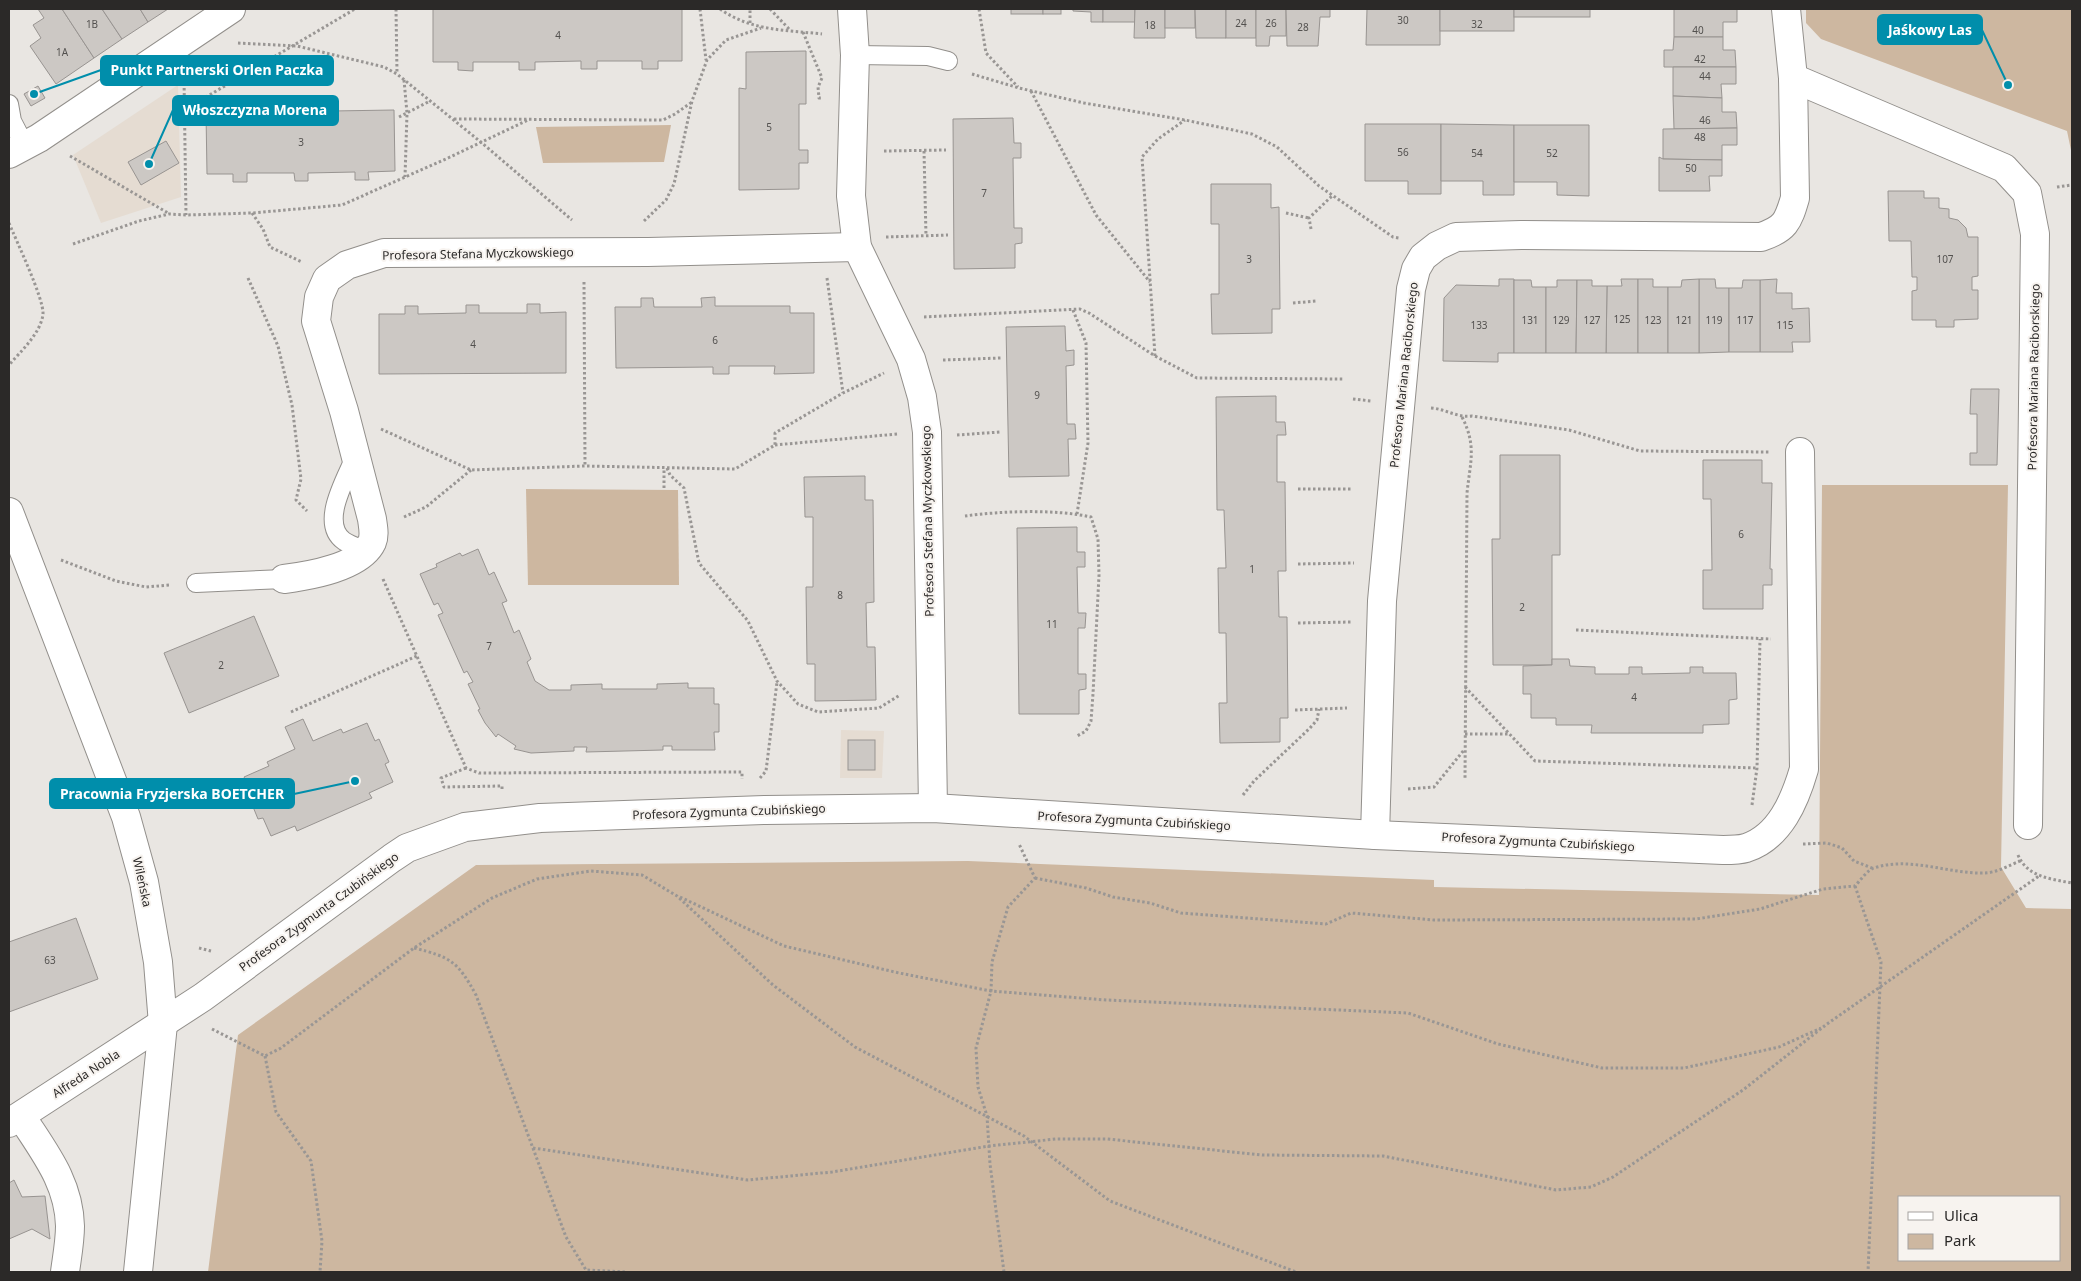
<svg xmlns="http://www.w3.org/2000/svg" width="2081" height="1281" font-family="'Noto Sans',sans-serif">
  <rect width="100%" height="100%" fill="#e9e6e2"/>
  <g fill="#e5dcd2">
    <polygon points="178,85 181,197 101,223 73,155"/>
    <polygon points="841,730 884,731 882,778 840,778"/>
  </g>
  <g fill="#cdb7a0" fill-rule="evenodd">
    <polygon points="1806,9 2072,9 2072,155 2067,131 1821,39 1806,23"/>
    <polygon points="671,125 664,162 543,163 536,127"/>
    <path d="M1822,485H2008L2001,867L2026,908L2072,909V1272H208L238,1035L476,865L968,861L1434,880V887L1819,895ZM2060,1197V1260H1900V1197Z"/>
    <polygon points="526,489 678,490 679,585 528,585"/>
  </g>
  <g fill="#ccc8c4" stroke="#989491">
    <polygon points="38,9 62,9 94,58 56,84 30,46 41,38 33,25 44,18"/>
    <polygon points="62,9 102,9 122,39 94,58"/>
    <polygon points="102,9 140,9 148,22 122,39"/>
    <polygon points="140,9 168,9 148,22"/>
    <polygon points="433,9 682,9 682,61 658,61 658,69 642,69 642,61 597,61 597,69 581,69 581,61 535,62 535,70 519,70 519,62 473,62 473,71 458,70 458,62 433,62"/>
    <rect x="1011" y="9" width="32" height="5"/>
    <rect x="1043" y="9" width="18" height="5"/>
    <polygon points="1073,9 1103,9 1103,22 1091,22 1091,12 1073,11"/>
    <rect x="1103" y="9" width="32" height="13"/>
    <polygon points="1135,9 1165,9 1165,38 1134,38"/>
    <rect x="1165" y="9" width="30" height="19"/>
    <polygon points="1195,9 1226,9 1226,38 1196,38"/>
    <rect x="1226" y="9" width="30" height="29"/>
    <polygon points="1256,9 1286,9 1286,36 1270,36 1269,46 1256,46"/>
    <polygon points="1286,9 1330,9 1330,17 1320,17 1318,46 1287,46"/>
    <polygon points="1367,9 1440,9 1440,45 1366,45"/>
    <rect x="1440" y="9" width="74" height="22"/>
    <rect x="1514" y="9" width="76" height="8"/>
    <polygon points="1674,9 1737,9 1737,22 1723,22 1723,37 1674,37"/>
    <polygon points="1674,37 1723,37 1723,50 1735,50 1736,67 1664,67 1664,50 1673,50"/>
    <polygon points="806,51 806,104 799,104 799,150 808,150 808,163 799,163 799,189 739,190 739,88 746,89 746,52"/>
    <polygon points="1673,67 1736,67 1736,84 1721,84 1722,98 1673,96"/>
    <polygon points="38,86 45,98 31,106 24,94"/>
    <polygon points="1673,96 1722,98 1722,112 1736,112 1737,128 1674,129"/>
    <polygon points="394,110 395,171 368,172 369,180 355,180 355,172 308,173 308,181 295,181 294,173 247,173 247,182 233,182 233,174 207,174 206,113"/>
    <polygon points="1013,118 1014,143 1021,143 1021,158 1013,158 1014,228 1022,228 1022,243 1015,244 1015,268 954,269 953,119"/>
    <polygon points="1365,124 1441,124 1441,194 1408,194 1408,181 1365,181"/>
    <polygon points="1441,124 1514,125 1514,195 1483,195 1483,181 1441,181"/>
    <polygon points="1514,125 1589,125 1589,196 1557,195 1557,182 1514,182"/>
    <polygon points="1737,128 1737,145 1722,145 1722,160 1663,159 1663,129"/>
    <polygon points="166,141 179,163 141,185 128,162"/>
    <polygon points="1659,157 1663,159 1722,160 1722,176 1709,176 1710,191 1659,191"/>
    <polygon points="1211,184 1271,184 1271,208 1279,207 1280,309 1272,309 1272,333 1212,334 1211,294 1219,294 1219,224 1211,224"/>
    <polygon points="1888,191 1924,191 1924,198 1939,198 1939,208 1949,209 1949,218 1958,220 1966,228 1968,237 1978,237 1978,276 1972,277 1972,290 1978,290 1978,319 1954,320 1954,327 1936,327 1936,320 1912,320 1912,291 1917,290 1917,277 1912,277 1911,241 1889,241"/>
    <polygon points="1499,279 1514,279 1514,353 1498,353 1498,362 1443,361 1444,298 1456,285 1499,286"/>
    <polygon points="1621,279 1638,279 1638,353 1606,353 1607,286 1622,286"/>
    <polygon points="1638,279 1653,279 1653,287 1668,287 1668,353 1638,353"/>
    <polygon points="1699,279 1715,279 1716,288 1729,288 1729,352 1699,353"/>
    <polygon points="1699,279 1699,353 1668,353 1668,287 1681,287 1682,280"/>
    <polygon points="1777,279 1776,293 1792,293 1792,309 1809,308 1810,342 1792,342 1793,352 1760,352 1760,280"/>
    <polygon points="1514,280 1531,280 1532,287 1546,287 1546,353 1514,353"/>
    <polygon points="1557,280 1577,280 1576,353 1546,353 1546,287 1557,287"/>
    <polygon points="1577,280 1592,280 1592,286 1607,286 1606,353 1576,353"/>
    <polygon points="1743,280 1760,280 1760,352 1729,352 1729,288 1742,288"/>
    <polygon points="715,297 715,306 790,306 790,313 814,313 814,373 774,374 775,366 729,366 729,374 713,374 713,367 616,368 615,307 641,307 641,298 653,298 654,307 702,307 701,298"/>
    <polygon points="527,304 540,304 540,313 566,312 566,373 379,374 379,314 405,314 405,306 418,306 418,314 466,313 466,305 479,305 479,313 527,313"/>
    <polygon points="1065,326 1066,351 1074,350 1074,365 1066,366 1067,424 1075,424 1076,439 1068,439 1069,476 1009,477 1006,327"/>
    <polygon points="1971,389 1999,389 1997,465 1970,465 1970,453 1977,453 1977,414 1970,414"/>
    <polygon points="1276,396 1276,422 1285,422 1286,435 1277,435 1277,482 1285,482 1286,571 1278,571 1279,617 1287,617 1288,718 1280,718 1280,742 1220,743 1219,703 1227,703 1226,633 1219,633 1218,568 1226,568 1224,510 1217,510 1216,397"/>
    <polygon points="1500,455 1560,455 1560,555 1552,555 1552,665 1493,665 1492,539 1500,539"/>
    <polygon points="1703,460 1762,460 1762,483 1772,483 1770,569 1772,569 1772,585 1763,585 1763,609 1703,609 1703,570 1712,570 1711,499 1703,499"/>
    <polygon points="865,476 865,500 873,500 874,602 866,603 867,647 875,647 876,700 815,701 815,664 807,664 806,587 813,587 813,517 805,517 804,477"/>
    <polygon points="1077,527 1077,552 1085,552 1085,567 1077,567 1078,613 1086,613 1085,628 1078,628 1078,674 1086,674 1086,689 1079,690 1079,714 1019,714 1017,528"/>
    <polygon points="478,549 489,575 494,572 507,601 502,603 514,633 519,630 531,659 527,662 535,681 549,690 571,690 571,685 602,684 602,689 657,689 657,684 688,683 688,688 714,688 714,704 719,704 719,732 714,732 715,750 672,750 672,746 663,746 663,750 586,752 587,747 574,747 574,751 531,753 514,749 516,746 498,734 496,737 485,723 478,710 480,709 468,684 473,682 467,671 464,673 438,615 443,613 438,603 434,605 420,574 437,567 436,564 460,553 462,556"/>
    <polygon points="254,616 279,676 189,713 164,653"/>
    <polygon points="1552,659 1569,659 1570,666 1595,667 1595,674 1629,674 1629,667 1642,667 1642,674 1690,673 1690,667 1703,667 1703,673 1736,673 1737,699 1729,700 1729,724 1703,725 1703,733 1591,733 1592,725 1556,725 1556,718 1531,718 1531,694 1523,694 1523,666 1552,665"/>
    <polygon points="303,719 313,741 341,729 343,733 367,723 375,741 379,739 389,762 385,764 393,782 369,793 372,798 297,831 295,826 271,836 263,818 258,819 249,797 253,795 244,777 269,766 267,762 295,749 285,727"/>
    <rect x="848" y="740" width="27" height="30"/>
    <polygon points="76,918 98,979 9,1012 9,942"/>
    <polygon points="14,1180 22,1197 45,1196 50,1239 32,1229 9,1239 9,1183"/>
  </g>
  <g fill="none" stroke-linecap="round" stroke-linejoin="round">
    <defs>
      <g id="lane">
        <polyline points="855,55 928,56 948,61"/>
        <polyline points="9,104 12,121 25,146"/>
        <path d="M355,457C346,479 319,523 344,541C350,545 359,548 366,551"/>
        <polyline points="196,583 284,579"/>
      </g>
      <g id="street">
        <polyline points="852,9 855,55 851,196 857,247 911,359 922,397 927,432 933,808"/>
        <polyline points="1793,78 2004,168 2027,193 2035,234 2028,825"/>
        <polyline points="9,154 39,138 231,9"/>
        <path d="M284,579C308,576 360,568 372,542C375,535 373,527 372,519L344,411L316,321L319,297L327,279L347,265L384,253L648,252L857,247"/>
        <path d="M1375,835L1382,601L1411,289L1416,269L1423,257L1437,246L1456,237L1521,235L1761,237C1785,229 1788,222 1795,198L1793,78L1786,9"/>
        <path d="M21,1116C44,1152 69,1182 70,1226C70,1241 67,1257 65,1272"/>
        <path d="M9,1123L203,997L392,858L407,848L465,827L540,818L765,810L933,808L1375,835L1723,850C1730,850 1739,850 1746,848C1780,837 1795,800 1804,769L1800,452"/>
      </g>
      <polyline id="secondary" points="9,512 126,817 144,882 158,962 163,1024 138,1272"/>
    </defs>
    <use href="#lane" stroke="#928f8b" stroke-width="20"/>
    <use href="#street" stroke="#928f8b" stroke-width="30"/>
    <use href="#secondary" stroke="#928f8b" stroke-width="30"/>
    <g stroke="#999694" stroke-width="3" stroke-dasharray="2.5 2.5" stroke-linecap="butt">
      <polyline points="396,9 397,73"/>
      <polyline points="700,9 706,60"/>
      <path d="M720,9C751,31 786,30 822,34"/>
      <polyline points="770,9 790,30"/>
      <polyline points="979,9 986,53 1018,87"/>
      <polyline points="750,23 750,9"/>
      <polyline points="803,32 822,78 818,87 819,98 823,98"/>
      <polyline points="238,43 297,46 384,67 397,74 482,143 572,220"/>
      <polyline points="972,74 1019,88 1084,103 1185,120 1252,134 1277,147 1319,186 1393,237 1399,238"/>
      <polyline points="184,78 186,215"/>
      <polyline points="404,80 407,113 405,177"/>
      <polyline points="1031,91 1096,215 1150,282"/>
      <polyline points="184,110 355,9"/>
      <polyline points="399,117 430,101"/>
      <polyline points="454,119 663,120 675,114 692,102"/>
      <polyline points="884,151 946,150"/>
      <polyline points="924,151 926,236"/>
      <polyline points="70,156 168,213"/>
      <polyline points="2057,187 2072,185"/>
      <polyline points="252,213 263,229 270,247 302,262"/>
      <polyline points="1286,213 1309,218"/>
      <polyline points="644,221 666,200 674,184 692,101 707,60 726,40 761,28"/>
      <path d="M9,223C16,240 44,299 43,314C41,333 21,351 9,365"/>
      <polyline points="1311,229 1309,218 1333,195"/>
      <polyline points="886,237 948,235"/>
      <polyline points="73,244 139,221 169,214 186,215 252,213 342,205 448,158 528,120"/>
      <polyline points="248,278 278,346 292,405 301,479 296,500 307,511"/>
      <polyline points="827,278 843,393"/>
      <polyline points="584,282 585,466"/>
      <polyline points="1293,303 1316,301"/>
      <polyline points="1073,310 1086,343 1088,443 1077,514"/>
      <polyline points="924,317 1080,309 1089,313 1155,356 1197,378 1343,379"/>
      <polyline points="1155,356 1142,157 1158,139 1185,120"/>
      <polyline points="943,360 1001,358"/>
      <polyline points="1353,399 1371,401"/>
      <path d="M1431,408C1446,409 1457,418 1472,416L1569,430L1640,451L1769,452"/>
      <path d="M1462,417C1477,446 1470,463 1467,493L1465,779"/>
      <polyline points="381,429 471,470 585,466 735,469 775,445 775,433 843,393 884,373"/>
      <polyline points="957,435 1000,432"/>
      <polyline points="775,445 897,434"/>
      <polyline points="667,468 670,475 684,488 699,563 748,621 777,681 798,704 818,712 879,708 900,695"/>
      <polyline points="664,488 664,468"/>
      <polyline points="1298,489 1352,489"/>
      <path d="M965,516C1002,511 1055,509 1091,517L1098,539L1099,575L1093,694L1091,721L1086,731L1077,736"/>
      <polyline points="404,517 426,507 471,470"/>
      <polyline points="61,560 116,581 146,587 170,585"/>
      <polyline points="1298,564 1354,563"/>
      <polyline points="383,579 466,768 479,773 742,772 742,779"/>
      <polyline points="1298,623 1351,622"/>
      <polyline points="1576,630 1771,639"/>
      <polyline points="1465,687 1535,761 1757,768"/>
      <polyline points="1295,710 1347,708"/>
      <polyline points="291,712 417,656"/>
      <polyline points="1465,734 1509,734"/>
      <polyline points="466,768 441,778 444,787 502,786 502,791"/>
      <polyline points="760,778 766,771 777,682"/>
      <polyline points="1408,789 1434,787 1464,750"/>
      <polyline points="1243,795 1254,781 1310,728 1317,720 1319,709"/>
      <polyline points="1752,805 1757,768 1760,639"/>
      <polyline points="1803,844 1827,843 1842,848 1854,861 1872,868"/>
      <path d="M2018,855C2027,877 2051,879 2072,883"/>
      <path d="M1035,878L1086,888L1113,897L1150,903L1181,913L1326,924L1351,913L1434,920L1696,919L1760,909L1823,889L1855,886C1860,881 1867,870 1874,868C1910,856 1948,874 1984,873C1996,873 2010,865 2020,861"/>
      <polyline points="1855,886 1881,962 1868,1272"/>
      <polyline points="680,897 784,946 899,973 991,991 1106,1000 1408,1013 1498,1044 1602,1068 1684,1068 1779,1047 1821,1028"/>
      <polyline points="199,948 211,951"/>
      <path d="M414,948C451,957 458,962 476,995L566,1237L586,1270L625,1272"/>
      <polyline points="212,1029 265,1056 281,1048 414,948 492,898 537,879 591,871 642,875 677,896 773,985 855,1047 1024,1136 1110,1201 1296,1272"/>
      <polyline points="265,1056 276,1112 311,1161 322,1241 320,1272"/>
      <polyline points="533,1148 748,1180 832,1172 989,1146 1056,1139 1107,1139 1262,1155 1383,1156 1556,1190 1591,1187 1613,1177 1743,1090 1827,1024 2039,876"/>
      <polyline points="1004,1272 990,1164 987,1116 978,1087 976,1048 991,991 992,962 1008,907 1035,878 1019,844"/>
    </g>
    <use href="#lane" stroke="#fff" stroke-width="18"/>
    <use href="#street" stroke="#fff" stroke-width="28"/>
    <use href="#secondary" stroke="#fff" stroke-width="28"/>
  </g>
  <g text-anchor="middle" stroke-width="4" stroke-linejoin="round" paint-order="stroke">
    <g font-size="10" fill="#53514f">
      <text x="1403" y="24">30</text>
      <text x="1241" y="27">24</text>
      <text x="1271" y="27">26</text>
      <text x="92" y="28">1B</text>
      <text x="1477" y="28">32</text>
      <text x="1150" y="29">18</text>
      <text x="1303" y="31">28</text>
      <text x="1698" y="34">40</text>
      <text x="558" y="39">4</text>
      <text x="62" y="56">1A</text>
      <text x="1700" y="63">42</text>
      <text x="1705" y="80">44</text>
      <text x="1705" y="124">46</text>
      <text x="769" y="131">5</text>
      <text x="1700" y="141">48</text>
      <text x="301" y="146">3</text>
      <text x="1403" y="156">56</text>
      <text x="1477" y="157">54</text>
      <text x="1552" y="157">52</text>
      <text x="1691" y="172">50</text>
      <text x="984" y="197">7</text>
      <text x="1249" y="263">3</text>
      <text x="1945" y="263">107</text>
      <text x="1622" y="323">125</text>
      <text x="1530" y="324">131</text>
      <text x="1561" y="324">129</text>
      <text x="1592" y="324">127</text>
      <text x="1653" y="324">123</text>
      <text x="1684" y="324">121</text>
      <text x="1714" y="324">119</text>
      <text x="1745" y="324">117</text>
      <text x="1479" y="329">133</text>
      <text x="1785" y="329">115</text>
      <text x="715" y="344">6</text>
      <text x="473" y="348">4</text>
      <text x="1037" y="399">9</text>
      <text x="1741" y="538">6</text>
      <text x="1252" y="573">1</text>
      <text x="840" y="599">8</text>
      <text x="1522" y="611">2</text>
      <text x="1052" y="628">11</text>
      <text x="489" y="650">7</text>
      <text x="221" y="669">2</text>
      <text x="1634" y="701">4</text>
      <text x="50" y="964">63</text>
    </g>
    <g font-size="12" fill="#2b2928" stroke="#f7f3ef">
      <text transform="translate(478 254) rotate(-1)" y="4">Profesora Stefana Myczkowskiego</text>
      <text transform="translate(1404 375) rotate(-84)" y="4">Profesora Mariana Raciborskiego</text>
      <text transform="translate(2034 377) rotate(-89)" y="4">Profesora Mariana Raciborskiego</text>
      <text transform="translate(928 521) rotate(-91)" y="4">Profesora Stefana Myczkowskiego</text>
      <text transform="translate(729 812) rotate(-2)" y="4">Profesora Zygmunta Czubińskiego</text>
      <text transform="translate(1134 821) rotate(3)" y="4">Profesora Zygmunta Czubińskiego</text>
      <text transform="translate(1538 842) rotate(3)" y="4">Profesora Zygmunta Czubińskiego</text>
      <text transform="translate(142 882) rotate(78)" y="4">Wileńska</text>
      <text transform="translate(319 912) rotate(-36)" y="4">Profesora Zygmunta Czubińskiego</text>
      <text transform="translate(86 1074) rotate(-33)" y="4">Alfreda Nobla</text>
    </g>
  </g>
  <path fill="none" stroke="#008eab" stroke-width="2" d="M2008 85L1982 30M34 94L101 70M149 164L173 110M355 781L294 794"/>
  <g fill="#008eab" stroke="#f7f3ef" stroke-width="2">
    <circle cx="2008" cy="85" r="5"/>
    <circle cx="34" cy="94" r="5"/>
    <circle cx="149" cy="164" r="5"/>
    <circle cx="355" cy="781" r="5"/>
  </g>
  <g fill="#008eab" stroke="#008eab" stroke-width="2">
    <rect x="1878" y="15" width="104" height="29" rx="5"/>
    <rect x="101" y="56" width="232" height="29" rx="5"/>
    <rect x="173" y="96" width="165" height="29" rx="5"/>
    <rect x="50" y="779" width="244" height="29" rx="5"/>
  </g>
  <g font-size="14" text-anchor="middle" font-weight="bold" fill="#fff">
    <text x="1930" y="35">Jaśkowy Las</text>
    <text x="217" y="75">Punkt Partnerski Orlen Paczka</text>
    <text x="255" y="115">Włoszczyzna Morena</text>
    <text x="172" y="799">Pracownia Fryzjerska BOETCHER</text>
  </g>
  <rect width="2081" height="1281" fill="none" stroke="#2b2928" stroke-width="20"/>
  <rect x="1898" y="1196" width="162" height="65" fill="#f7f3ef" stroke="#a5a29f"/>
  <rect x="1908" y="1212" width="25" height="8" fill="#ffffff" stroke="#a5a29f"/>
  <text x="1944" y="1221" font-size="15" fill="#2b2928">Ulica</text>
  <rect x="1908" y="1234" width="25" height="15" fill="#cdb7a0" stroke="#a5a29f"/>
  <text x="1944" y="1246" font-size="15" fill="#2b2928">Park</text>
</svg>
